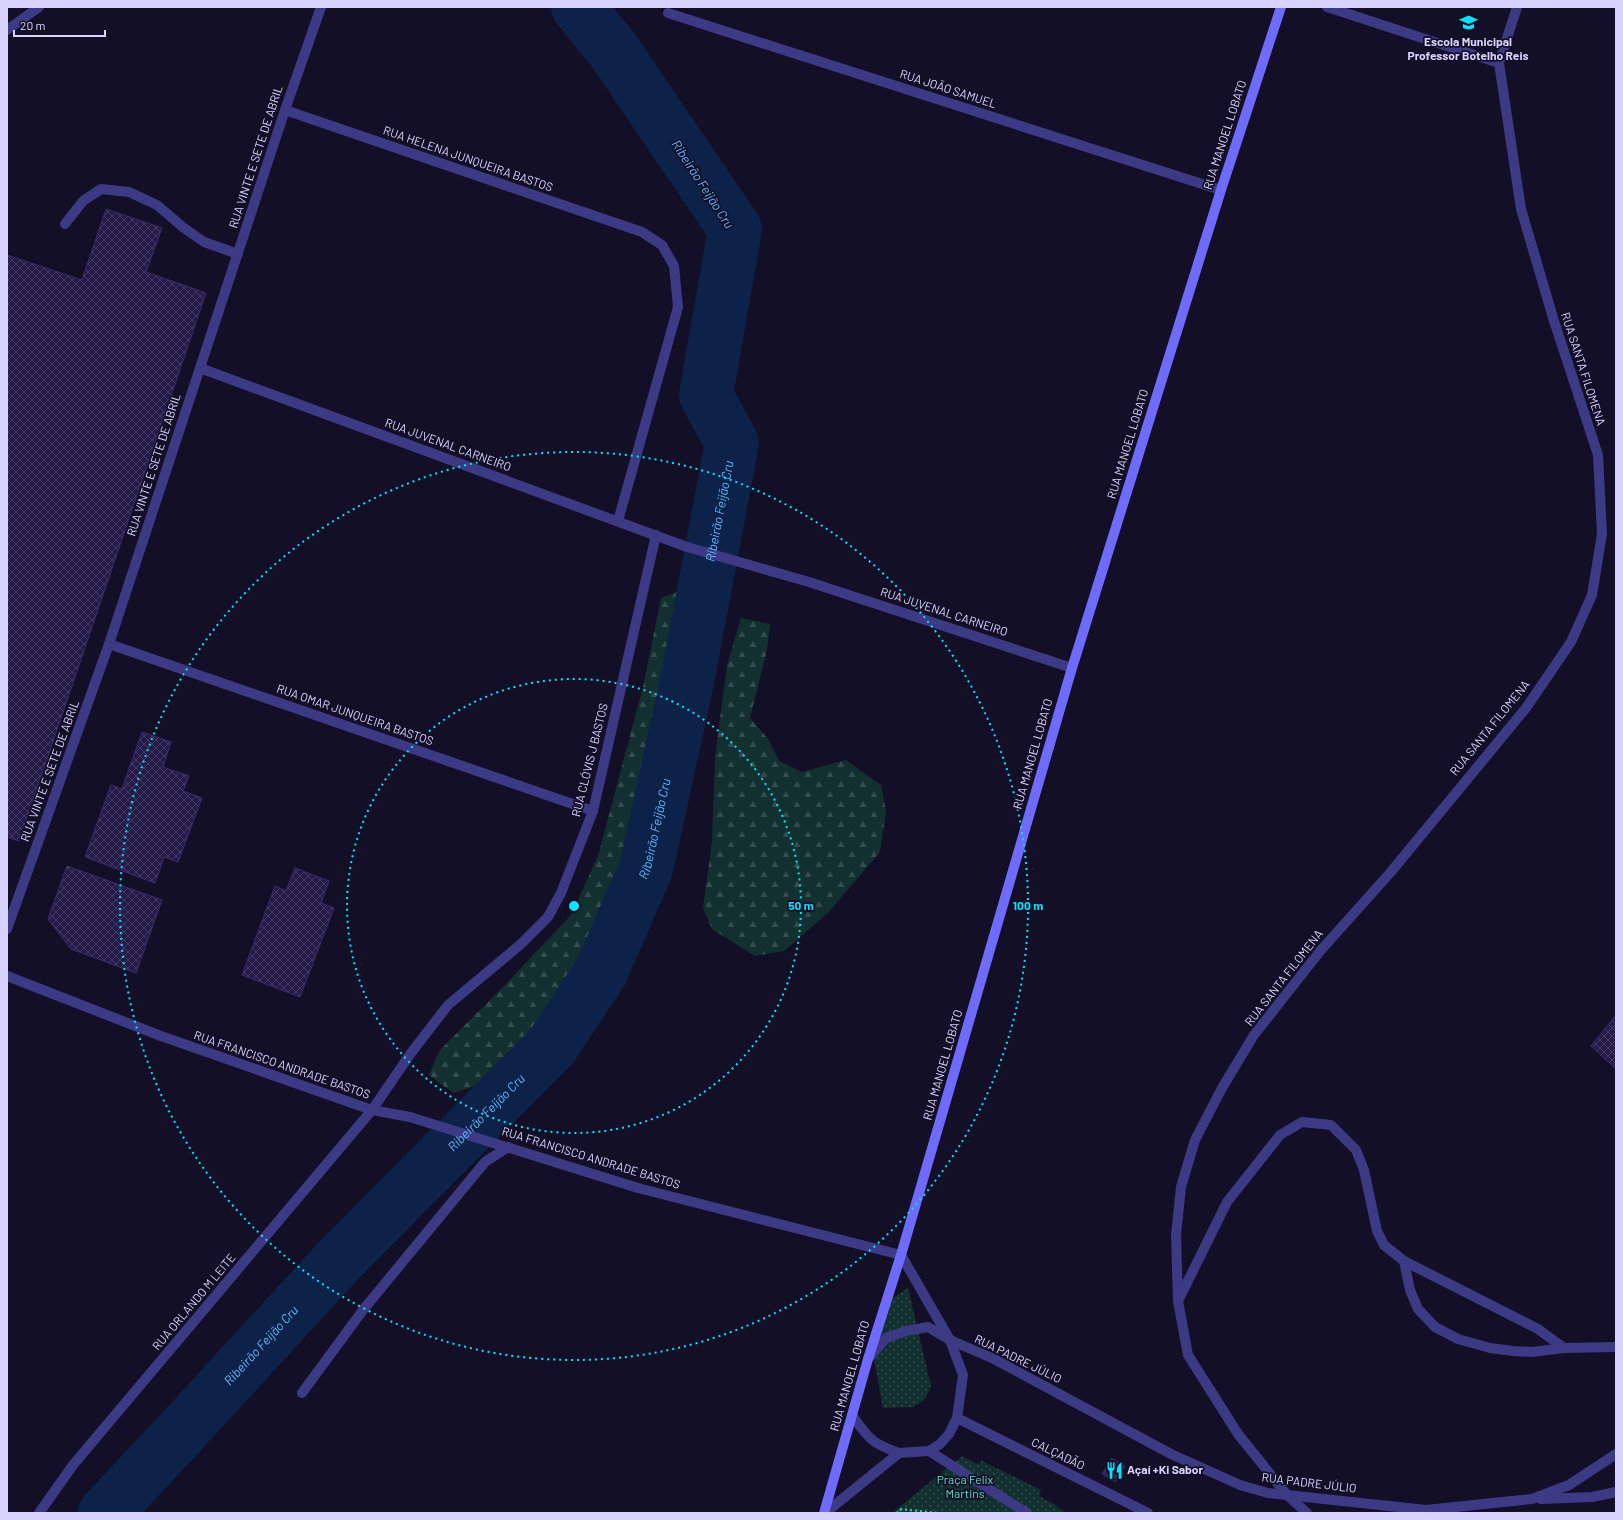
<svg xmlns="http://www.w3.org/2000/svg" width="1623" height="1520" font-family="Barlow,sans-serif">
  <defs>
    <pattern id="forest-firs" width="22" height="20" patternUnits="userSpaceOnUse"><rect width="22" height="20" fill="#12302f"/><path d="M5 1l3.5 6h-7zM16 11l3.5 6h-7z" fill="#344d4e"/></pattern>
    <pattern id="park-dots" width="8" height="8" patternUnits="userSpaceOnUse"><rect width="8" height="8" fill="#12302f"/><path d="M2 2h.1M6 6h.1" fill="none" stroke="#344d4e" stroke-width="1.8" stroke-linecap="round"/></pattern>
    <pattern id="building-cross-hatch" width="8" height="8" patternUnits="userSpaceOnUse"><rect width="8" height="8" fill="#241b47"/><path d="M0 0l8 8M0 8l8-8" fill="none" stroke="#433b63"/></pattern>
  </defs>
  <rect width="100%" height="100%" fill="#130f26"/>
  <g fill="url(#forest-firs)">
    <polygon points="685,589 693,601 647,799 638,863 594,962 562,1017 523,1060 495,1080 453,1093 429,1075 439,1051 500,990 571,915 598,856 643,687 661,598"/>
    <polygon points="741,618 770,624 767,650 750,718 768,739 779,761 802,772 846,760 881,785 886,811 880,852 828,913 784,951 755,956 712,929 703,908 712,842 715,757 727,665"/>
  </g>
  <g fill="url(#park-dots)">
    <polygon points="908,1288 931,1386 925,1399 913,1407 883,1408 874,1359 885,1303"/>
    <polygon points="962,1456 977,1464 982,1461 1041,1490 1039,1496 1054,1504 1065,1513 892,1513"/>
  </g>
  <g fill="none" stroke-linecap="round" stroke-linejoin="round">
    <path stroke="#0c2248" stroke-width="54" id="s1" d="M105,1513L170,1444L340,1259L552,1046L601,972L646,869L687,682L732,443L706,395L735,229L614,51L578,7"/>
  </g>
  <g fill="url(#building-cross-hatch)" stroke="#3b2d73">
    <polygon points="106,209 162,228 146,272 206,293 19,841 7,837 7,255 82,280"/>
    <polygon points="142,732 171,742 163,767 189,776 183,791 202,798 178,862 164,857 155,883 85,857 111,785 122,789"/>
    <polygon points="67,866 162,900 136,973 71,949 48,919"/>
    <polygon points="295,868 329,881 321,903 334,908 300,997 242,975 275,886 286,891"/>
    <polygon points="1616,1015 1616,1069 1591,1046"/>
    <polygon points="1112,1458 1125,1466 1116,1482 1102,1474"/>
  </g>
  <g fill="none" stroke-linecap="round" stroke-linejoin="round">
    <g stroke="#2fb8b0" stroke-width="2.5" stroke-dasharray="2 3" stroke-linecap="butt">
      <polyline points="900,1509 937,1513"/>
      <polyline points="897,1513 900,1509 903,1513"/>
    </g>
    <polyline stroke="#3d3a85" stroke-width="10" points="65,224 83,201 101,189 129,192 157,205 184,228 204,242 238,254"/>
    <g stroke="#3d3a85" stroke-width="10">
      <polyline points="1327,7 1499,63"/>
      <polyline points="668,13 1221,190"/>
      <polyline points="7,30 39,7"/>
      <polyline points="285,110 642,232 662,245 674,266 678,307 618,521"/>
      <polyline points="200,368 687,547 809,582 1072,668"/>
      <polyline points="109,644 593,811"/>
      <polyline points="7,929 109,644 285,110 321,7"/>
      <polyline points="7,976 161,1036 372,1110 410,1117 638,1188 901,1255 950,1340 963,1375 957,1418 949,1434 940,1444 929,1451 899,1453 825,1513"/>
      <polyline points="1404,1261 1410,1290 1418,1309 1435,1327 1458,1339 1490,1348 1513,1351 1532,1352 1564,1348 1616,1347"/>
      <polyline points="1179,1299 1227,1202 1280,1135 1302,1122 1331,1125 1356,1150 1364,1170 1377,1231 1384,1245 1404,1261 1538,1329 1564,1348"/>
      <polyline points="868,1359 886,1338 906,1331 928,1327 950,1340 992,1358 1171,1454 1240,1485 1268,1493 1287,1495 1426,1510 1532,1499 1569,1485 1616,1454"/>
      <polyline points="302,1393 363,1310 485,1162 508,1147"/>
      <path d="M852,1415C868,1438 871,1443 899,1453"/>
      <polyline points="957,1418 1148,1513"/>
      <polyline points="929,1451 1027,1513"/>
      <polyline points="1541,1499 1592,1497 1616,1492"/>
      <polyline points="39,1513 73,1465 372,1110 411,1053 448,1005 521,944 548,917 561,893 593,811 656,535"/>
      <polyline points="1307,1513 1287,1495 1238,1434 1188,1355 1178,1301 1176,1235 1181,1187 1195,1140 1222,1088 1254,1035 1321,950 1390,873 1526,708 1571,642 1592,595 1602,534 1598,455 1554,321 1521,209 1499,63 1517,7"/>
    </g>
    <polyline stroke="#6f6bff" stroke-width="10" points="824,1513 868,1359 901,1255 1072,668 1221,190 1281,7"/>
  </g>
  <g fill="none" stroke="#00e5ff" stroke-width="2" stroke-dasharray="2 4">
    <circle cx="574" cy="906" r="227"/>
    <circle cx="574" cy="906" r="454"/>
  </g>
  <defs>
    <symbol id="school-bare" viewBox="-9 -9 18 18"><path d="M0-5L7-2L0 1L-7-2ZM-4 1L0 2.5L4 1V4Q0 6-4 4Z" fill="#00e5ff" stroke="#130f26" stroke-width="2.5" paint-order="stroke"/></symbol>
    <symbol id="restaurant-bare" viewBox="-9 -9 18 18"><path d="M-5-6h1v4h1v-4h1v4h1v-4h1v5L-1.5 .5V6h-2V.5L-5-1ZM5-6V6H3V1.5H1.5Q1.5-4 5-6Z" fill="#00e5ff" stroke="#130f26" stroke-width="2.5" paint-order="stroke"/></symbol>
  </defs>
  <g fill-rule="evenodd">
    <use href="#school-bare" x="1456" y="10" width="25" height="25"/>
    <use href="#restaurant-bare" x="1102" y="1458" width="25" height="25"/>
  </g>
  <g text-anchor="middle" stroke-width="3.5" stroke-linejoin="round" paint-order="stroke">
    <g font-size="12" font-weight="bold" fill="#d9d4ff" stroke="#130f26">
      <text x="1468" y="46">Escola Municipal<tspan x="1468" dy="14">Professor Botelho Reis</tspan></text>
      <text x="1127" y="1474" text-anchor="start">Açaí +Ki Sabor</text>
    </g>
    <g font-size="12" fill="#d9d4ff" stroke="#130f26">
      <text transform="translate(948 89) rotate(18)" y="4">RUA JOÃO SAMUEL</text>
      <text transform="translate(1225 135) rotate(-72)" y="4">RUA MANOEL LOBATO</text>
      <text transform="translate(256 157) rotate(-72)" y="4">RUA VINTE E SETE DE ABRIL</text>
      <text transform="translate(468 159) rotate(19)" y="4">RUA HELENA JUNQUEIRA BASTOS</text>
      <text transform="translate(1583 369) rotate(72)" y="4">RUA SANTA FILOMENA</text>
      <text transform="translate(1128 444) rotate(-73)" y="4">RUA MANOEL LOBATO</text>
      <text transform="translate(448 445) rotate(20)" y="4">RUA JUVENAL CARNEIRO</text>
      <text transform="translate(154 465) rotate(-72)" y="4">RUA VINTE E SETE DE ABRIL</text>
      <text transform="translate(944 612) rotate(18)" y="4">RUA JUVENAL CARNEIRO</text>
      <text transform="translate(355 715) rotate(19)" y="4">RUA OMAR JUNQUEIRA BASTOS</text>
      <text transform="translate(1490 728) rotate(-51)" y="4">RUA SANTA FILOMENA</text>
      <text transform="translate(1033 754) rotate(-74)" y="4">RUA MANOEL LOBATO</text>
      <text transform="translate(590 760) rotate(-76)" y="4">RUA CLÓVIS J BASTOS</text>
      <text transform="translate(50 771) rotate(-70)" y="4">RUA VINTE E SETE DE ABRIL</text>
      <text transform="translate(1284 978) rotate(-52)" y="4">RUA SANTA FILOMENA</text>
      <text transform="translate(282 1065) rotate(19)" y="4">RUA FRANCISCO ANDRADE BASTOS</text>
      <text transform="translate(943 1065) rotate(-74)" y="4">RUA MANOEL LOBATO</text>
      <text transform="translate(591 1158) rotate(17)" y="4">RUA FRANCISCO ANDRADE BASTOS</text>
      <text transform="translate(194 1302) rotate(-50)" y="4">RUA ORLANDO M LEITE</text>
      <text transform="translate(1018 1359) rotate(26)" y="4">RUA PADRE JÚLIO</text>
      <text transform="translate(850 1376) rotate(-74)" y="4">RUA MANOEL LOBATO</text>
      <text transform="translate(1058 1454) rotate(26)" y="4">CALÇADÃO</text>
      <text transform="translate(1309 1483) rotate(7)" y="4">RUA PADRE JÚLIO</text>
    </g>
    <g font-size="12" fill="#5fe0c0" stroke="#130f26">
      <text x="965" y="1484">Praça Felix<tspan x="965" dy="14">Martins</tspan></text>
    </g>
    <g font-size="13" font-style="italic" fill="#62b6ff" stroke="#130f26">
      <text transform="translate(703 184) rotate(57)" y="5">Ribeirão Feijão Cru</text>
      <text dy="5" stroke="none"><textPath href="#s1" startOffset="1213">Ribeirão Feijão Cru</textPath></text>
      <text dy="5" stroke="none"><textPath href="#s1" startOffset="889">Ribeirão Feijão Cru</textPath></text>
      <text dy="5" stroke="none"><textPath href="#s1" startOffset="553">Ribeirão Feijão Cru</textPath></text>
      <text dy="5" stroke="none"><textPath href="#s1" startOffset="229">Ribeirão Feijão Cru</textPath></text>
    </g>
  </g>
  <circle cx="574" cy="906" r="6" fill="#00e5ff" stroke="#130f26" stroke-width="2"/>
  <g font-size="12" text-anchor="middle" font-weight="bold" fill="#00e5ff" stroke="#130f26" stroke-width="3.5" stroke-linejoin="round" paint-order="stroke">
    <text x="801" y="910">50 m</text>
    <text x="1028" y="910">100 m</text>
  </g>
  <rect width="1623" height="1520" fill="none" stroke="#d9d4ff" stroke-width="16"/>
  <path d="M14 30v6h91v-6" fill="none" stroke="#d9d4ff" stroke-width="2"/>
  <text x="20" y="30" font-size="12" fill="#d9d4ff" stroke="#130f26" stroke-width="3" paint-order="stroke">20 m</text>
</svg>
